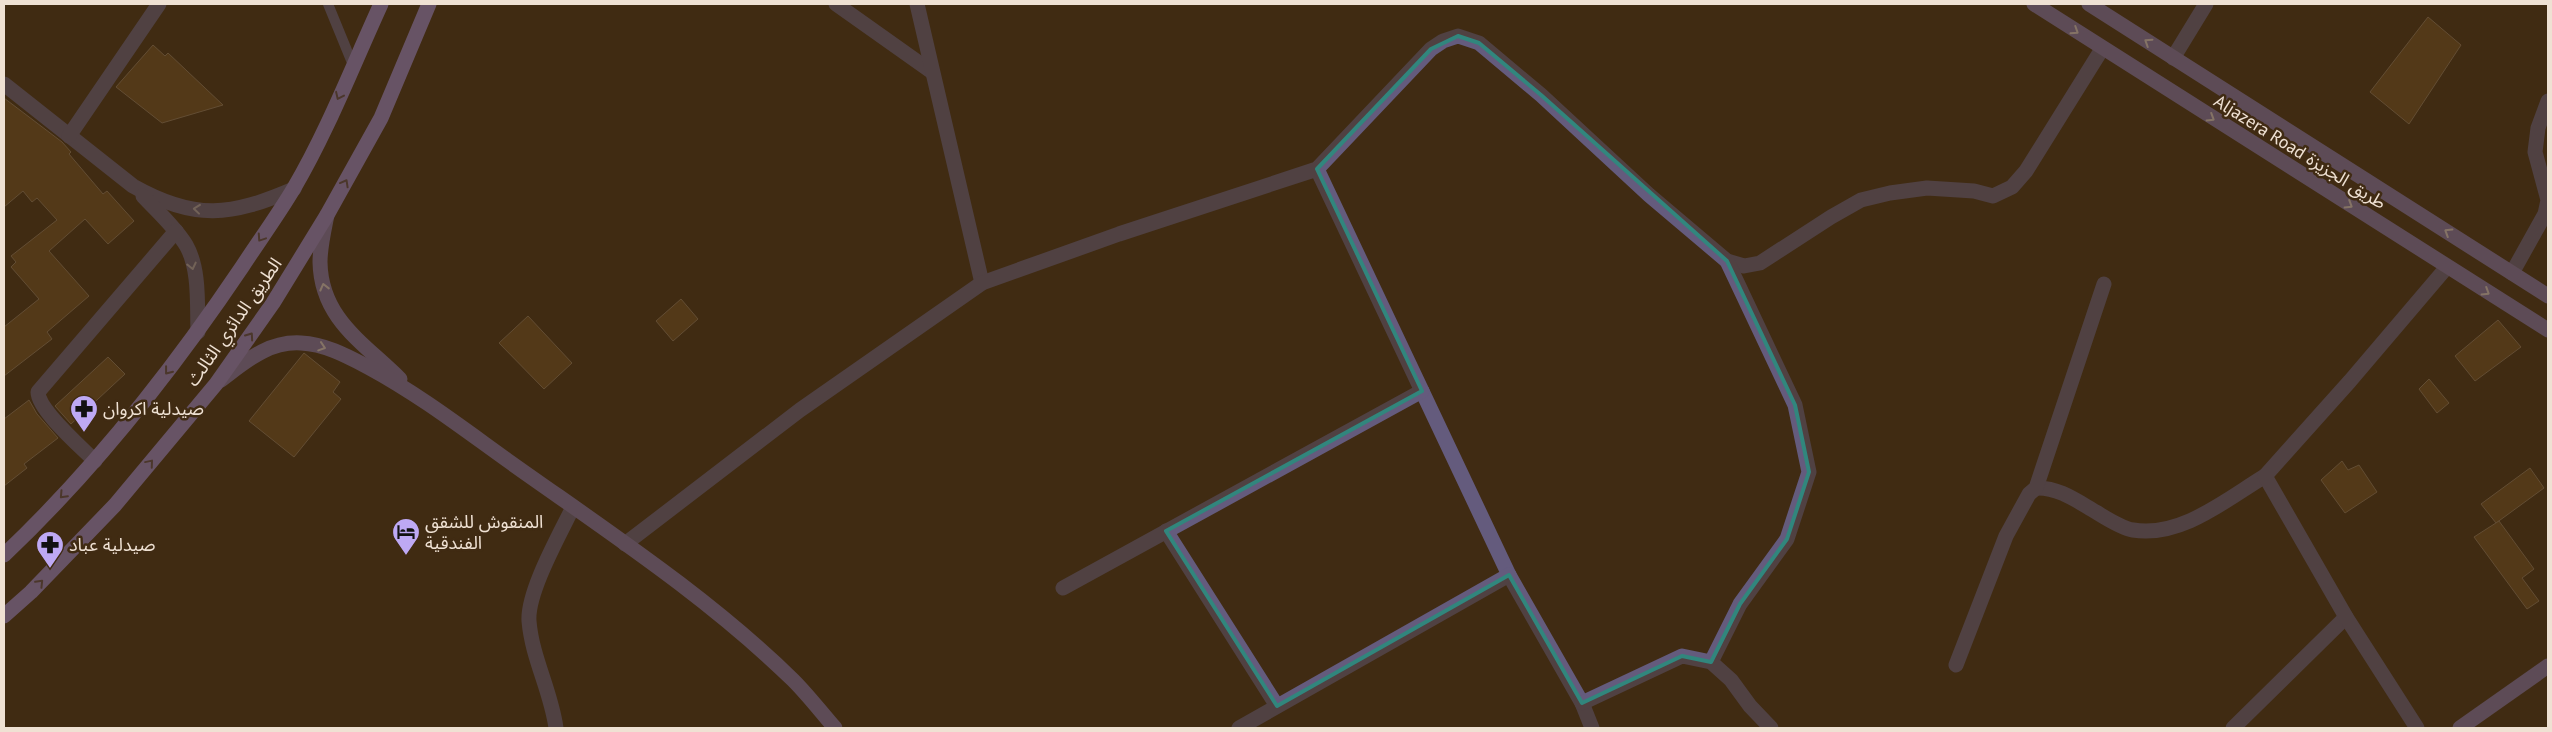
<svg xmlns="http://www.w3.org/2000/svg" width="2552" height="732" font-family="'PT Sans','Noto Sans Arabic',sans-serif">
  <rect width="100%" height="100%" fill="#402b13"/>
  <g fill="#6b491f" stroke="#8d755b">
    <polygon points="2428,17 2461,45 2409,124 2370,92"/>
    <polygon points="153,45 165,56 168,53 223,105 162,123 116,87"/>
    <polygon points="4,98 62,142 71,152 69,154 103,194 107,191 134,221 108,244 85,219 49,251 89,296 47,332 52,339 4,376 4,327 39,299 11,267 16,262 11,256 57,220 37,198 32,202 23,191 4,207"/>
    <polygon points="681,299 698,319 673,341 656,321"/>
    <polygon points="528,316 572,363 544,389 499,343"/>
    <polygon points="2498,320 2521,347 2475,381 2455,356"/>
    <polygon points="304,353 340,382 333,392 341,399 294,457 249,421"/>
    <polygon points="108,357 125,374 71,424 55,406"/>
    <polygon points="2429,379 2449,403 2437,413 2419,389"/>
    <polygon points="29,400 37,414 58,438 24,464 27,468 4,486 4,419"/>
    <polygon points="2342,461 2348,470 2359,465 2377,492 2345,513 2321,480"/>
    <polygon points="2530,468 2544,488 2496,523 2481,504"/>
    <polygon points="2499,521 2534,569 2522,578 2539,601 2527,609 2474,537"/>
  </g>
  <g fill="none" stroke-linecap="round" stroke-linejoin="round">
    <polyline stroke="#645b7d" stroke-width="10" points="328,4 353,65"/>
    <g stroke="#645b7d" stroke-width="15">
      <polyline points="836,4 932,72"/>
      <polyline points="917,4 982,283"/>
      <polyline points="2173,58 2206,4"/>
      <path d="M4,84L133,186C195,221 231,216 294,189"/>
      <polyline points="69,136 159,4"/>
      <polyline points="1317,169 1509,575 1582,703 1592,728"/>
      <path d="M143,196C158,212 175,227 186,245C200,269 197,305 198,332"/>
      <polyline points="2512,273 2545,214 2548,200 2535,152 2538,128 2548,101"/>
      <path d="M95,461C81,447 38,410 38,392L176,231"/>
      <path d="M2036,488C2058,487 2077,501 2096,512C2106,518 2121,528 2133,530C2181,538 2227,499 2265,476"/>
      <polyline points="1166,531 1277,706"/>
      <polyline points="625,544 800,410 982,283 1119,234 1317,169 1431,49 1443,41 1458,36 1479,43 1541,95 1649,195 1727,261 1744,266 1760,263 1831,217 1861,200 1890,193 1927,188 1974,191 1993,196 2012,187 2026,171 2102,49"/>
      <polyline points="1063,588 1422,391"/>
      <polyline points="1711,662 1740,604 1787,539 1809,472 1795,405 1727,261"/>
      <polyline points="1956,665 2006,536 2029,494 2036,488 2104,284"/>
      <polyline points="1582,703 1682,656 1711,662 1731,680 1750,706 1771,728"/>
      <path d="M556,728C551,691 532,658 529,621C527,592 560,534 573,507"/>
      <polyline points="1239,728 1509,575"/>
      <polyline points="2233,728 2346,617"/>
      <polyline points="2417,728 2346,617 2265,476 2350,381 2447,267"/>
    </g>
    <g stroke="#8172a8" stroke-width="15">
      <polyline points="2034,4 2548,330"/>
      <polyline points="2089,4 2548,296"/>
      <path d="M327,215C324,230 320,247 320,262C321,319 364,343 400,379"/>
      <path d="M221,380C245,362 268,341 301,343C325,344 347,356 368,367C418,394 461,427 507,460C604,529 707,596 793,680C808,695 821,712 835,728"/>
      <polyline points="2460,728 2548,666"/>
    </g>
    <g stroke="#9883c9" stroke-width="15">
      <path d="M4,555C95,469 172,371 242,267C259,241 278,215 294,188C328,130 353,65 381,4"/>
      <polyline points="4,616 31,592 115,505 216,384 273,303 327,215 381,118 429,4"/>
    </g>
  </g>
  <defs><path id="oneway-chevron" d="M-2-3.5L2.5 0L-2 3.5" fill="none" stroke-width="1.6" stroke-linecap="round" stroke-linejoin="round" transform="scale(1.25)"/></defs>
  <g stroke="#d9cbca">
    <use href="#oneway-chevron" transform="translate(2075 31) rotate(33)"/>
    <use href="#oneway-chevron" transform="translate(2148 42) rotate(-147)"/>
    <use href="#oneway-chevron" transform="translate(2211 118) rotate(32)"/>
    <use href="#oneway-chevron" transform="translate(2349 205) rotate(32)"/>
    <use href="#oneway-chevron" transform="translate(2448 232) rotate(-148)"/>
    <use href="#oneway-chevron" transform="translate(324 287) rotate(-104)"/>
    <use href="#oneway-chevron" transform="translate(2486 292) rotate(32)"/>
    <use href="#oneway-chevron" transform="translate(322 347) rotate(18)"/>
  </g>
  <g stroke="#5a454a">
    <use href="#oneway-chevron" transform="translate(339 96) rotate(115)"/>
    <use href="#oneway-chevron" transform="translate(345 183) rotate(-61)"/>
    <use href="#oneway-chevron" transform="translate(261 238) rotate(124)"/>
    <use href="#oneway-chevron" transform="translate(250 336) rotate(-55)"/>
    <use href="#oneway-chevron" transform="translate(168 371) rotate(128)"/>
    <use href="#oneway-chevron" transform="translate(150 463) rotate(-50)"/>
    <use href="#oneway-chevron" transform="translate(63 495) rotate(133)"/>
    <use href="#oneway-chevron" transform="translate(40 583) rotate(-46)"/>
  </g>
  <g stroke="#b0a5ac">
    <use href="#oneway-chevron" transform="translate(197 209) rotate(-174)"/>
    <use href="#oneway-chevron" transform="translate(192 266) rotate(77)"/>
  </g>
  <path d="M0 0H2552V732H0ZM1458,36L1479,43L1541,95L1727,261L1795,405L1809,472L1787,539L1740,604L1711,662L1682,656L1582,703L1509,575L1277,706L1166,531L1422,391L1317,169L1431,49Z" fill="#402b13" fill-opacity=".55" fill-rule="evenodd"/>
  <path fill="none" stroke="#31867d" stroke-width="4" stroke-linejoin="round" d="M1458,36L1479,43L1541,95L1727,261L1795,405L1809,472L1787,539L1740,604L1711,662L1682,656L1582,703L1509,575L1277,706L1166,531L1422,391L1317,169L1431,49Z"/>
  <defs>
    <symbol id="pharmacy-pin" viewBox="-11 -11 22 30"><path d="M0 17L-7.5 6A9.5 9.5 0 1 1 7.5 6Z" fill="#bea9f4" stroke="#402b13"/><path d="M-2-6h4v4h4v4h-4v4h-4v-4h-4v-4h4Z" fill="#111"/></symbol>
    <symbol id="hotel-pin" viewBox="-11 -11 22 30"><path d="M0 17L-7.5 6A9.5 9.5 0 1 1 7.5 6Z" fill="#bea9f4" stroke="#402b13"/><path d="M-6-4.5h1.5V1H6V5H4.5V3h-9V5H-6ZM-4 0a1.8 1.8 0 1 1 3.6 0ZM.5 0V-2.5h3Q6-2.5 6 0Z" fill="#111"/></symbol>
  </defs>
  <g fill-rule="evenodd">
    <use href="#pharmacy-pin" x="68" y="393" width="32" height="43"/>
    <use href="#hotel-pin" x="390" y="516" width="32" height="43"/>
    <use href="#pharmacy-pin" x="34" y="529" width="32" height="43"/>
  </g>
  <g text-anchor="middle" stroke-width="5" stroke-linejoin="round" paint-order="stroke">
    <g font-size="18" fill="#efe1d3" stroke="#402b13">
      <text transform="translate(2300 152) rotate(32)" y="6">Aljazera Road طريق الجزيزة</text>
      <text transform="translate(234 322) rotate(-55)" y="6">الطريق الدائري الثالث</text>
    </g>
    <g font-size="18" fill="#efe1d3" stroke="#402b13" text-anchor="start">
      <text x="103" y="415">صيدلية اكروان</text>
      <text x="425" y="528">المنقوش للشقق<tspan x="425" dy="21">الفندقية</tspan></text>
      <text x="69" y="551">صيدلية عباد</text>
    </g>
  </g>
  <rect width="2552" height="732" fill="none" stroke="#efe1d3" stroke-width="10"/>
</svg>
